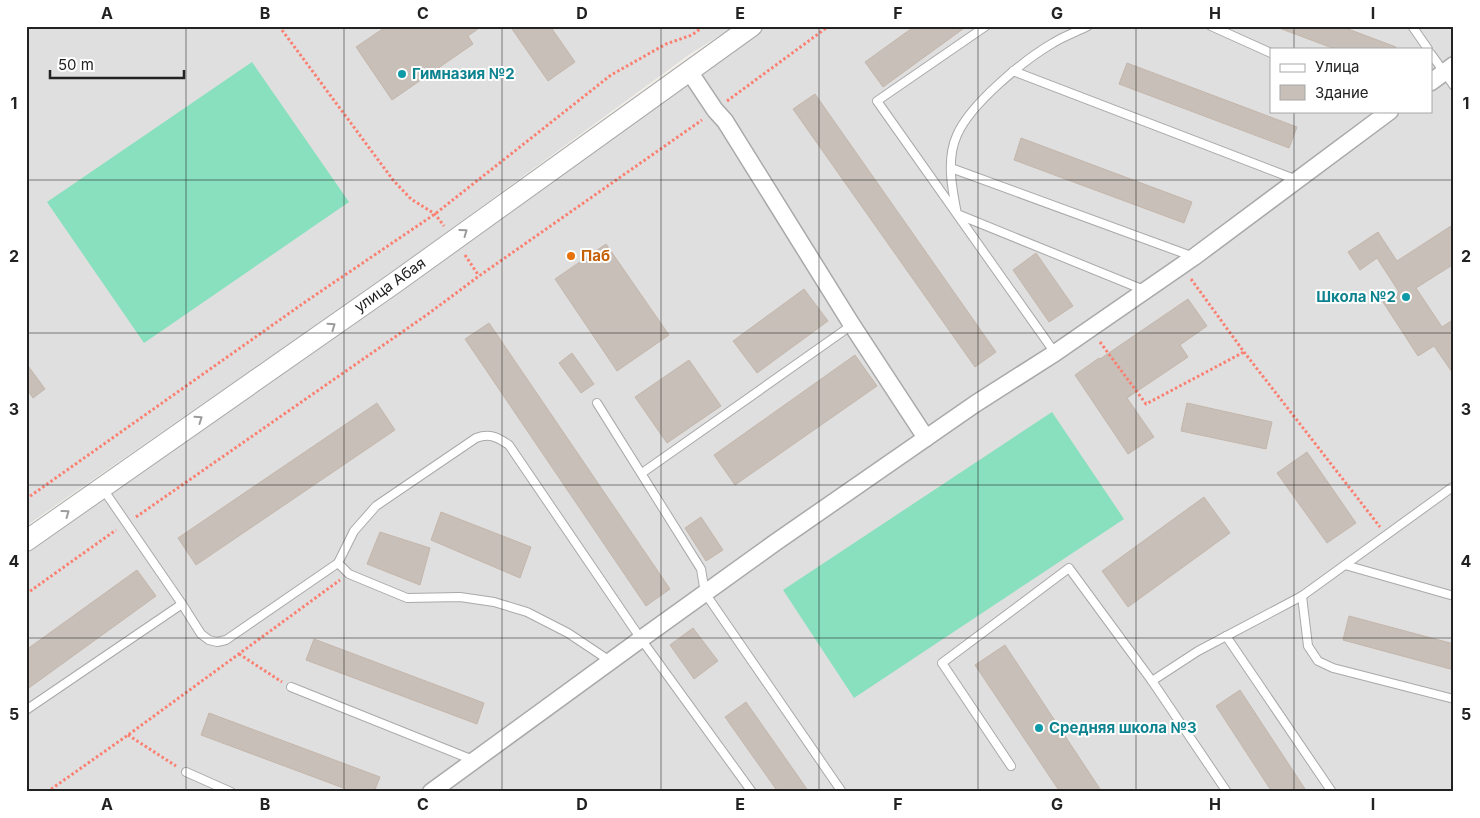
<svg xmlns="http://www.w3.org/2000/svg" width="1480" height="818" font-family="Inter,sans-serif">
  <rect width="100%" height="100%" fill="#f2efe9"/>
  <g fill="#e0dfdf" fill-rule="evenodd">
    <polygon points="26,26 735,26 690,54 377,283 26,526"/>
    <path d="M756,26H1454V792H26V541ZM1271,49H1431V111H1271Z"/>
  </g>
  <g fill="#88e0be">
    <polygon points="252,62 349,202 144,343 47,202"/>
    <polygon points="1052,412 1124,519 854,698 783,590"/>
  </g>
  <g fill="#c7bfb8" stroke="#c4b6ab">
    <polygon points="387,26 482,26 468,36 473,44 392,100 356,47"/>
    <polygon points="510,26 550,26 575,62 548,81"/>
    <polygon points="915,26 967,26 883,87 865,62"/>
    <polygon points="1279,26 1340,26 1396,47 1396,49 1335,49 1279,28"/>
    <polygon points="1127,63 1297,127 1289,148 1119,84"/>
    <polygon points="815,94 996,352 975,367 793,109"/>
    <polygon points="1021,138 1192,202 1184,223 1014,160"/>
    <polygon points="1454,224 1454,264 1416,288 1442,327 1454,319 1454,375 1434,346 1418,356 1383,302 1399,292 1377,258 1360,270 1348,252 1378,232 1397,261"/>
    <polygon points="606,244 669,335 617,371 555,279"/>
    <polygon points="1036,253 1073,306 1049,322 1013,270"/>
    <polygon points="804,289 828,321 757,373 733,341"/>
    <polygon points="1188,299 1207,326 1180,345 1188,357 1127,398 1154,437 1128,454 1075,375 1099,358 1100,359"/>
    <polygon points="489,323 670,589 646,606 465,339"/>
    <polygon points="572,353 594,384 581,393 559,363"/>
    <polygon points="855,355 877,386 735,485 714,455"/>
    <polygon points="689,360 721,406 667,443 635,397"/>
    <polygon points="26,363 45,389 33,398 26,388"/>
    <polygon points="377,403 395,430 196,565 178,538"/>
    <polygon points="1187,403 1272,422 1266,449 1181,431"/>
    <polygon points="1307,452 1356,523 1327,543 1277,473"/>
    <polygon points="1204,497 1230,533 1128,607 1102,571"/>
    <polygon points="441,512 531,547 520,578 431,540"/>
    <polygon points="701,517 723,550 706,561 685,528"/>
    <polygon points="380,532 430,548 420,585 367,564"/>
    <polygon points="137,570 156,596 26,690 26,650"/>
    <polygon points="1349,616 1454,644 1454,670 1343,640"/>
    <polygon points="693,628 718,661 694,679 670,645"/>
    <polygon points="314,639 484,703 477,724 306,660"/>
    <polygon points="1005,645 1102,792 1060,792 975,665"/>
    <polygon points="1240,690 1307,792 1272,792 1216,706"/>
    <polygon points="746,702 809,792 778,792 725,717"/>
    <polygon points="209,713 380,777 374,792 354,792 201,735"/>
  </g>
  <g fill="none" stroke-linecap="round" stroke-linejoin="round">
    <defs>
      <g id="service">
        <polyline points="986,26 877,101 1055,353"/>
        <path d="M1088,26C1076,32 1064,36 1053,43C1024,60 971,103 957,135C946,159 952,189 957,214L1144,290"/>
        <polyline points="1211,26 1271,53"/>
        <polyline points="1412,26 1428,49"/>
        <polyline points="1431,54 1454,86"/>
        <polyline points="1013,71 1297,180"/>
        <polyline points="951,168 1194,257"/>
        <polyline points="597,403 701,569 705,593 842,792"/>
        <polyline points="642,473 852,325"/>
        <path d="M103,489L182,604L201,634L209,640L217,642L226,640L338,563L354,531L376,506L476,438C490,433 497,437 509,445L641,639L752,792"/>
        <polyline points="338,563 349,574 407,598 460,597 494,602 527,612 568,633 610,661"/>
        <polyline points="1345,565 1454,596"/>
        <polyline points="1302,596 1308,646 1318,661 1333,668 1454,699"/>
        <polyline points="1226,636 1332,792"/>
        <polyline points="1152,681 1198,651 1302,596 1454,486"/>
        <polyline points="291,687 473,760"/>
        <polyline points="26,710 182,604"/>
        <polyline points="1011,766 942,663 1069,568 1152,681 1227,792"/>
        <polyline points="186,772 231,792"/>
      </g>
      <g id="minor">
        <polyline points="689,71 715,110 725,121 852,325 926,438"/>
        <polyline points="1431,82 1454,65"/>
        <polyline points="431,792 641,639 776,542 975,404 1055,353 1194,257 1390,111"/>
      </g>
      <polyline id="tertiary" points="26,541 396,282 752,26"/>
    </defs>
    <use href="#service" stroke="#a9a9a9" stroke-width="10"/>
    <use href="#minor" stroke="#a9a9a9" stroke-width="19"/>
    <use href="#tertiary" stroke="#a9a9a9" stroke-width="22"/>
    <g stroke="#fa8072" stroke-width="3" stroke-dasharray="2.5 2.5" stroke-linecap="butt">
      <polyline points="279,26 393,180 411,199 435,214 444,226"/>
      <polyline points="727,101 829,26"/>
      <polyline points="465,255 479,276"/>
      <polyline points="1191,279 1244,352 1380,527"/>
      <polyline points="1100,342 1146,404 1244,352"/>
      <polyline points="26,499 308,300 435,214 611,75 666,44 692,35 704,26"/>
      <polyline points="136,517 428,314 479,276 702,120"/>
      <polyline points="26,594 116,530"/>
      <polyline points="239,654 282,682"/>
      <polyline points="128,735 176,766"/>
      <polyline points="47,792 128,735 340,580"/>
    </g>
    <use href="#service" stroke="#fff" stroke-width="8"/>
    <use href="#minor" stroke="#fff" stroke-width="16"/>
    <use href="#tertiary" stroke="#fff" stroke-width="20"/>
  </g>
  <defs><path id="oneway-chevron" d="M-2-3.5L2.5 0L-2 3.5" fill="none" stroke-width="1.6" stroke-linecap="round" stroke-linejoin="round" transform="scale(1.25)"/></defs>
  <g stroke="#9c9c9c">
    <use href="#oneway-chevron" transform="translate(464 232) rotate(-36)"/>
    <use href="#oneway-chevron" transform="translate(332 326) rotate(-35)"/>
    <use href="#oneway-chevron" transform="translate(199 419) rotate(-35)"/>
    <use href="#oneway-chevron" transform="translate(66 513) rotate(-36)"/>
  </g>
  <path fill="none" stroke="#222" stroke-width="1" stroke-opacity="0.55" d="M186,26V792M344,26V792M502,26V792M661,26V792M819,26V792M978,26V792M1136,26V792M1294,26V49M1294,111V792M26,180H1454M26,333H1454M26,485H1454M26,638H1454"/>
  <g fill="#0f9aa8" stroke="#fff" stroke-width="2">
    <circle cx="402" cy="74" r="5"/>
    <circle cx="1406" cy="297" r="5"/>
    <circle cx="1039" cy="728" r="5"/>
  </g>
  <circle fill="#e8710a" stroke="#fff" stroke-width="2" cx="571" cy="256" r="5"/>
  <g text-anchor="middle" stroke-width="4" stroke-linejoin="round" paint-order="stroke">
    <g font-size="15" font-weight="bold" fill="#0d838f" stroke="#fff" text-anchor="start">
      <text x="412" y="79">Гимназия №2</text>
      <text x="1396" y="302" text-anchor="end">Школа №2</text>
      <text x="1049" y="733">Средняя школа №3</text>
    </g>
    <g font-size="15" font-weight="bold" fill="#c56008" stroke="#fff" text-anchor="start">
      <text x="581" y="261">Паб</text>
    </g>
    <g font-size="15" fill="#222" stroke="#fff">
      <text transform="translate(390 285) rotate(-35)" y="5">улица Абая</text>
    </g>
  </g>
  <rect width="1480" height="818" fill="none" stroke="#ffffff" stroke-width="55"/>
  <rect x="1270" y="48" width="162" height="65" fill="#ffffff" stroke="#a7a7a7"/>
  <rect x="1280" y="64" width="25" height="8" fill="#ffffff" stroke="#a7a7a7"/>
  <text x="1315" y="72" font-size="15" fill="#222222">Улица</text>
  <rect x="1280" y="85" width="25" height="15" fill="#c7bfb8" stroke="#a7a7a7"/>
  <text x="1315" y="98" font-size="15" fill="#222222">Здание</text>
  <path d="M50 70v8h134v-8" fill="none" stroke="#222222" stroke-width="2.5"/>
  <text x="58" y="70" font-size="15" fill="#222222" stroke="#ffffff" stroke-width="4" paint-order="stroke">50 m</text>
  <rect x="28" y="28" width="1424" height="762" fill="none" stroke="#222" stroke-width="2"/>
  <g font-size="16" text-anchor="middle" font-weight="bold" fill="#222">
    <text x="107" y="19">A</text>
    <text x="265" y="19">B</text>
    <text x="423" y="19">C</text>
    <text x="582" y="19">D</text>
    <text x="740" y="19">E</text>
    <text x="898" y="19">F</text>
    <text x="1057" y="19">G</text>
    <text x="1215" y="19">H</text>
    <text x="1373" y="19">I</text>
    <text x="14" y="109">1</text>
    <text x="1466" y="109">1</text>
    <text x="14" y="262">2</text>
    <text x="1466" y="262">2</text>
    <text x="14" y="415">3</text>
    <text x="1466" y="415">3</text>
    <text x="14" y="567">4</text>
    <text x="1466" y="567">4</text>
    <text x="14" y="720">5</text>
    <text x="1466" y="720">5</text>
    <text x="107" y="810">A</text>
    <text x="265" y="810">B</text>
    <text x="423" y="810">C</text>
    <text x="582" y="810">D</text>
    <text x="740" y="810">E</text>
    <text x="898" y="810">F</text>
    <text x="1057" y="810">G</text>
    <text x="1215" y="810">H</text>
    <text x="1373" y="810">I</text>
  </g>
</svg>
